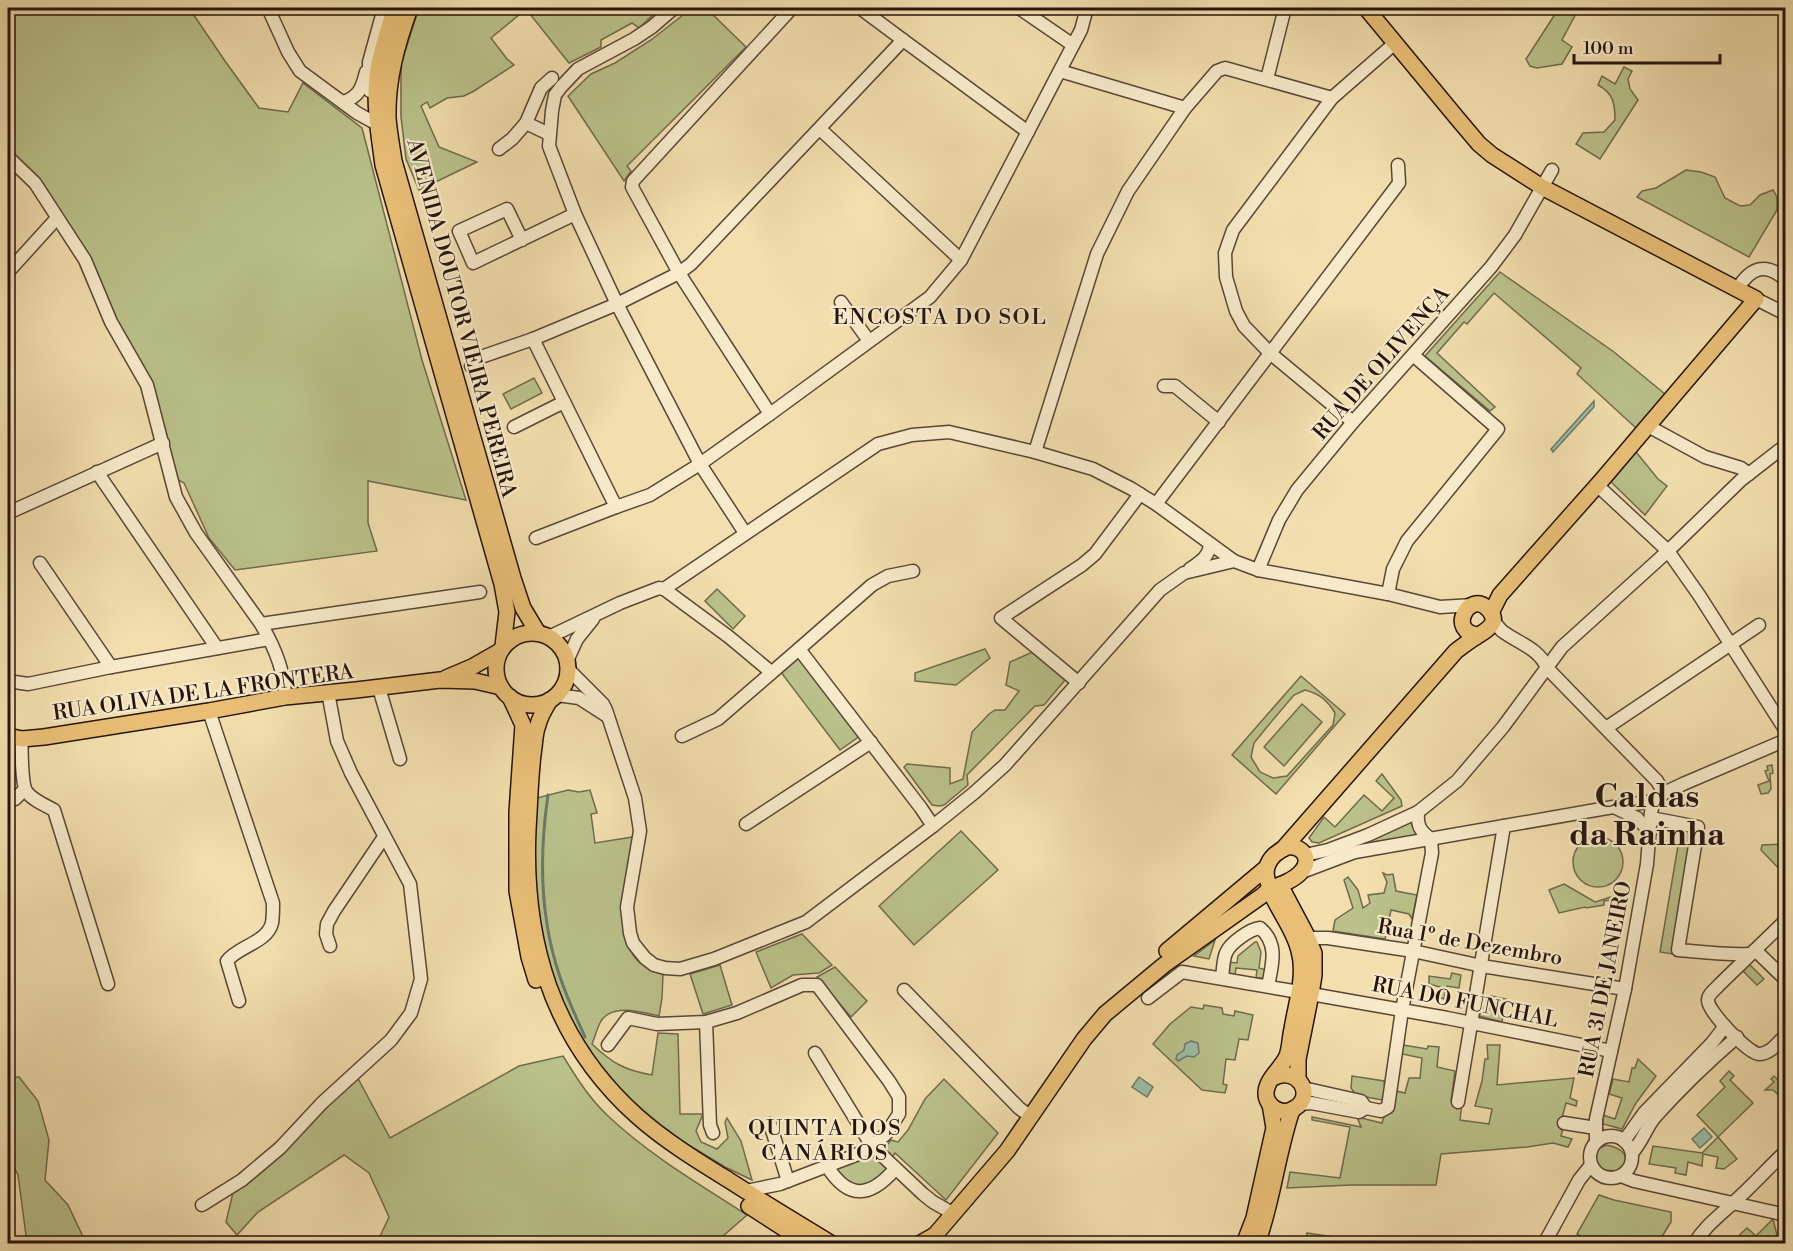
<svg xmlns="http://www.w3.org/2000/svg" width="1793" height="1251" font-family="'Libre Bodoni',serif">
  <rect width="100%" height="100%" fill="#f2deae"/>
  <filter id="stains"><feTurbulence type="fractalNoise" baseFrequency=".00333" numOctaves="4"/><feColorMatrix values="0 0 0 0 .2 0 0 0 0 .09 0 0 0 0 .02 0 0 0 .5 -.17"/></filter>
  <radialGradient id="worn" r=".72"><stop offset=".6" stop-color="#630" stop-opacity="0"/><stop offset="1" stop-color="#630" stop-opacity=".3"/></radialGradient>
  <g fill="#bac18a" stroke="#706a4c" stroke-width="1.5" fill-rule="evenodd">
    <polygon points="12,8 189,8 225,61 259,108 288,112 303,83 362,128 422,360 466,500 368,481 368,523 377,551 235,570 209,538 184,483 175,478 166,443 89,259 8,153 8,10"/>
    <polygon points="419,8 652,8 656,12 639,28 632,23 601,40 601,47 569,63 526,9 491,38 507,59 514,65 474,91 464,96 447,98 430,108 427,102 421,106 439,147 477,162 419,190 406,159 401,117 401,64"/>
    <polygon points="692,8 706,8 746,47 627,166 631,171 624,181 568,96 591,74 615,63 651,40"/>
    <polygon points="1559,8 1579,8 1562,40 1572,47 1562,64 1537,68 1530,66 1526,59"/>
    <path d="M1624,67L1632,71L1628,79L1630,89L1638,100L1600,159L1576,144L1583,133L1604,132L1615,120C1615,103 1613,93 1598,85L1602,76L1615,84Z"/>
    <polygon points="1686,170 1701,172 1715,177 1725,198 1740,206 1750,205 1760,195 1773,190 1777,197 1777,210 1749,257 1637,197 1642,191 1656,188"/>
    <polygon points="1500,272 1614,352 1665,394 1636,428 1577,374 1581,368 1494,293 1467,324 1464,322 1437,353 1495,407 1490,411 1425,356"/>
    <polygon points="534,378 542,393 511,409 503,394"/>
    <polygon points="1636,452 1658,479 1667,486 1645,515 1611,482"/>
    <polygon points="717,589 745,616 733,629 705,601"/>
    <polygon points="985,649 990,658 956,685 915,681 915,673"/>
    <polygon points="1035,651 1065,678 1065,680 1044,705 1035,706 967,775 968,785 944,805 939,806 932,805 904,767 907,764 950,768 950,784 963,779 972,732 989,714 995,710 1005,710 1019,691 1006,685 1010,662"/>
    <polygon points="798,657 859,733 857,738 840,750 780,671"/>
    <path d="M1301,676L1345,714L1276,794L1232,755ZM1305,690C1320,694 1327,700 1335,713L1333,725L1287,776L1273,778L1260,772L1251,757L1254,743L1267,727L1294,695Z"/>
    <polygon points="1302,704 1322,722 1284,766 1264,747"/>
    <polygon points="1772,765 1773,773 1770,774 1771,789 1768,793 1761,794 1758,785 1769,781 1765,771 1768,770 1767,766"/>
    <polygon points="1382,774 1401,800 1402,806 1319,843 1312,842 1309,838 1324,817 1335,827 1364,795 1382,811 1394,798 1376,781"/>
    <path d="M568,790L579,792L590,790L597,813L591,814L595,843L633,837C627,872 610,933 638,961C645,967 654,971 663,974L662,998L659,1016C642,1012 612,1003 601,1021C597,1028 595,1037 592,1044C612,1063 624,1070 652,1075L658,1033L678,1034L680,1114H703L696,1131L701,1142L717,1149L728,1138L725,1122L727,1118L741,1141L752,1180L725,1167L664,1130L634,1106L585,1050L567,1016L548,963L540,924L534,868L537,798Z"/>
    <polygon points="1413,818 1415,832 1418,838 1314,861 1314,858"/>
    <polygon points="1681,828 1693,831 1672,954 1660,952"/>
    <polygon points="961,831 998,870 914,945 879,906"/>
    <circle cx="1598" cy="862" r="25"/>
    <polygon points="1785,844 1786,844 1785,875 1761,850 1762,845"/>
    <polygon points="1383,873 1387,875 1393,874 1396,891 1417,895 1412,919 1409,914 1391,910 1385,939 1333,931 1335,920 1353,908 1344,880 1348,877 1358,890 1363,908 1370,903 1368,895 1384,893 1387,882"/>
    <polygon points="1564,884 1595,902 1624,893 1620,904 1612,907 1610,900 1604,901 1604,905 1586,908 1585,907 1559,913 1549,890"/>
    <polygon points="802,934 832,965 819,973 793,975 771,988 756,952"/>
    <polygon points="1215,940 1209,959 1194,956"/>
    <polygon points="1255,942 1257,942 1261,952 1259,968 1266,970 1266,978 1256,978 1257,970 1236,968 1235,975 1229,974 1227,970 1228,962 1237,963 1238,956"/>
    <polygon points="1749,964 1764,979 1757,985 1742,970"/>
    <polygon points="720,965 732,1005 703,1014 690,974"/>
    <polygon points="835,967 867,1001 851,1017 817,977"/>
    <polygon points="1452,973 1461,975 1459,988 1447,986 1444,999 1438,997 1440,987 1429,984 1429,976 1450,979"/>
    <polygon points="1491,996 1506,999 1502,1022 1479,1016 1481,1008 1490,1008"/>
    <polygon points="1204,1005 1222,1008 1223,1014 1234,1016 1235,1011 1253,1015 1248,1040 1239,1039 1235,1060 1226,1059 1223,1084 1227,1085 1225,1093 1202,1090 1153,1044 1170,1024 1191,1007 1203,1009"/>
    <polygon points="1403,1045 1427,1049 1428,1046 1439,1047 1437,1067 1455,1071 1451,1101 1462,1104 1460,1120 1489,1124 1492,1109 1475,1106 1482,1081 1485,1059 1488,1059 1487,1045 1500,1045 1497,1085 1574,1078 1570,1098 1577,1101 1576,1106 1566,1103 1562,1118 1563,1128 1561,1136 1572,1139 1568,1147 1553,1143 1527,1147 1441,1154 1436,1185 1351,1185 1287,1188 1290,1172 1340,1178 1350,1127 1312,1120 1312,1117 1361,1127 1357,1117 1382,1123 1386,1111 1392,1113 1396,1091 1405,1093 1409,1078 1420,1078 1422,1058 1402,1054"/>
    <path d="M563,1056C576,1077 589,1098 607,1115C649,1155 699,1184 747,1215L715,1243H377L389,1217L369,1173L344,1155L258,1212L237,1235L226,1222L235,1184L355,1073L390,1138L519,1066Z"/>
    <polygon points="1638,1059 1656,1076 1636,1103 1622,1129 1603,1124 1603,1115 1615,1119 1622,1098 1609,1094 1613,1079 1629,1082 1632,1068 1635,1068"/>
    <polygon points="1729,1071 1734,1076 1730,1080 1753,1103 1718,1137 1737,1159 1724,1169 1716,1168 1718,1157 1703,1154 1702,1166 1688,1162 1686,1175 1675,1173 1676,1168 1649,1164 1653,1146 1702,1153 1718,1137 1697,1115 1725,1087 1720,1081"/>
    <polygon points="1352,1076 1384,1081 1385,1088 1387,1092 1382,1100 1356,1095 1351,1088"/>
    <polygon points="1774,1076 1782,1084 1785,1081 1785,1098 1784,1100 1773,1090 1765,1090 1774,1082 1771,1079"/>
    <polygon points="8,1077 19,1077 38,1101 49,1140 45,1180 68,1205 86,1243 27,1243 18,1175 8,1155"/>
    <polygon points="944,1079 998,1133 946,1200 895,1153 892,1158 885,1151 886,1146 891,1140 898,1142 908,1130 925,1099"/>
    <path d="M1606,1145C1621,1147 1635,1158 1618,1171L1604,1170L1594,1162L1596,1150Z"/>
    <path d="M870,1151L888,1169C883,1173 879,1179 874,1182C856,1194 844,1181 835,1166Z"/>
    <polygon points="1599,1195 1614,1200 1671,1212 1671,1222 1658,1243 1636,1243 1622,1239 1619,1243 1591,1243 1577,1234"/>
    <polygon points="1773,1219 1779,1243 1731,1243 1747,1228 1756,1236"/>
    <polygon points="1307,1233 1360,1241 1360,1243 1312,1236 1311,1243 1305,1243"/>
  </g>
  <g fill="#9cbda6" stroke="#6c7969" stroke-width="1.5">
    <polygon points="1594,401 1594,407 1553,452 1551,449"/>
    <polygon points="1191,1041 1198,1043 1199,1053 1194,1057 1187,1056 1178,1061 1176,1059 1177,1055 1184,1050 1185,1044"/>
    <polygon points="1139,1077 1153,1087 1147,1097 1132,1087"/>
    <polygon points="1704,1128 1712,1137 1700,1148 1692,1139"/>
  </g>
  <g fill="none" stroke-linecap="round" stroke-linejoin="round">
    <path stroke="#6c7969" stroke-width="3" d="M548,795C539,856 540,919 560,977C567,998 576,1017 585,1037"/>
    <defs>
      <g id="minor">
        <polyline points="268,8 288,52 300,71 357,113 377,124"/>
        <polyline points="674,8 652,27 634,39 578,69 561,87 555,95 552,111 549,146 575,214 617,304 700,464 745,533"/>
        <polyline points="860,8 903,40"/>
        <polyline points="1019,8 1073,45"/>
        <polyline points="1060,71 1185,108"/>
        <polyline points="1267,79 1285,8"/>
        <polyline points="370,91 369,62 384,8"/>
        <path d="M343,102C359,97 362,88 366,72"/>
        <polyline points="526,123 549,134"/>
        <polyline points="820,129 961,260"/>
        <polyline points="499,149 512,139 526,123 541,88 552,78"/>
        <path d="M8,157L35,183L85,260L111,322L147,385L176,497L196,533L261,624C274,646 285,671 285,697"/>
        <polyline points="522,240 507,209 459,231 473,263 575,214"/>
        <polyline points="8,272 57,218"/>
        <path d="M1738,288C1751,267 1766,262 1786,280"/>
        <polyline points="1756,299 1786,314"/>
        <polyline points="841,302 869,341"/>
        <polyline points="533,339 616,507"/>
        <polyline points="471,366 478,358 533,339 617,304 679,273 691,264 903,40 1028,132"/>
        <polyline points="1164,386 1175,386 1219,422"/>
        <polyline points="770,414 679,273 632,187 633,181 792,8"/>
        <polyline points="1353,422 1270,353 1244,326 1236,311 1226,277 1225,253 1233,230 1332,98 1395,43"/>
        <polyline points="1648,426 1705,457 1741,468 1749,474"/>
        <polyline points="514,427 564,402"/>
        <polyline points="1035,452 1097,254 1128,191 1185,108 1217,71 1225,68 1332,98"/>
        <polyline points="97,472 217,648"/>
        <polyline points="1597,485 1668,551 1699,595 1786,731"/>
        <polyline points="1156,504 1399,183 1398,165"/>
        <polyline points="8,513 163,443"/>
        <polyline points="536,538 616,507 650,495 700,464 770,414 930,297 961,260 1081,30 1087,8"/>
        <polyline points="40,563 111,667"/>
        <path d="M1190,569C1200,562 1209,557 1210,544"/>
        <polyline points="1258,570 1279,520 1297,490 1353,422 1491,267 1515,235 1552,170"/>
        <polyline points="913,571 888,576 872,585 799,649 921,808 933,826"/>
        <polyline points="664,589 729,637 771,672"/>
        <polyline points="1388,594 1393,569 1407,541 1498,429 1413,355"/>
        <path d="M1492,620C1496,624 1499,628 1502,631C1518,643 1539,648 1547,668L1657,781L1664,793"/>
        <polyline points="261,624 480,592"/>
        <polyline points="549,637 620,603 659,588 664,589 878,444 912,435 949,432 1035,452 1093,469 1132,489 1156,504 1234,561"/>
        <polyline points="567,661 577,639 593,619"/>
        <polyline points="568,669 603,704 606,710 635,798 640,831 627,907 630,933 633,943 645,958 654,965 665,968 680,969 714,959 806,922 933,826 974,793 1005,765 1160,590 1184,573 1234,561 1258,570 1388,594 1440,607 1473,605"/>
        <polyline points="8,681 28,684 111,667 269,639"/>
        <polyline points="1079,683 1001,618 1082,565 1095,554 1140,494"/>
        <polyline points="379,688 400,759"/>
        <polyline points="557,695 579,698 607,716"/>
        <path d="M209,711L273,903C273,909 273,917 272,923C267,943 238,946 227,961L239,1001"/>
        <polyline points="1606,728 1759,625"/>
        <polyline points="682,736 718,719 799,649"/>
        <path d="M22,739C21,748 22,784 26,791C32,800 45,805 54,810L108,984"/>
        <polyline points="1658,799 1664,793 1683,784 1786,740"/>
        <polyline points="8,801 15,799 25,789"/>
        <polyline points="1614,807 1637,818 1650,832"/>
        <path d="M1418,812C1417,826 1420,831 1431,839"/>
        <path d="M1651,818L1698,827L1678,950C1702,952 1726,955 1750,954"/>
        <polyline points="746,824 871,742"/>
        <polyline points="1305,855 1328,850 1368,835 1418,812 1457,781 1503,727 1562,647 1668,551 1741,480 1786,445"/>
        <polyline points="1302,872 1355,852 1613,807 1654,801"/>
        <path d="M1786,920L1719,985C1715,990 1708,994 1708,1000C1707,1011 1749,1054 1759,1054C1771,1054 1778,1042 1786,1035"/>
        <polyline points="1308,938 1328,938 1413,951 1482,966 1625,989"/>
        <polyline points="330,946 326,934 327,924 334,911 384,837"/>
        <polyline points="1755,950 1786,980"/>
        <path d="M1222,978C1223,970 1223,960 1226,953C1230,943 1250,929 1260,928C1279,944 1272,965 1268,986"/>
        <polyline points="904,990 1019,1108 1031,1117"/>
        <polyline points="1311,994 1447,1018 1611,1051"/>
        <polyline points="1148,998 1182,972 1299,992"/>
        <polyline points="706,1022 710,1125 713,1133"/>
        <polyline points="608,1045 628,1018 657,1024 706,1022 737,1013 802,985 817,985 889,1081 899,1097 899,1114 886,1134 872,1146 856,1155 780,1184 746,1191"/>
        <polyline points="815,1053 872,1146 923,1194 933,1202 954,1214"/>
        <polyline points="1303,1088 1361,1101 1366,1108"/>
        <polyline points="1458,1102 1504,826"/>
        <polyline points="1300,1104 1311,1103 1359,1112 1366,1108"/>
        <polyline points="1366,1108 1381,1111 1388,1107 1402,1010 1432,853 1431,839"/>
        <polyline points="1564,1123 1596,1128"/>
        <polyline points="770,1124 788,1181"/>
        <circle cx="1611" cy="1157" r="21"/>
        <polyline points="1624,1141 1644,1113 1712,1043 1725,1026"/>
        <polyline points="1596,1142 1596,1119 1625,989 1647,864 1651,812 1654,801"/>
        <path d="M1632,1153C1642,1142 1646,1128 1655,1117C1680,1089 1708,1062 1737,1037"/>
        <path d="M827,1166C848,1200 870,1198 895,1169"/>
        <polyline points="1621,1176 1634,1181 1786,1215"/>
        <polyline points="202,1205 242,1180 280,1148 322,1103 391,1040 411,1013 421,979 410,884 351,773 337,741 328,692"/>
        <polyline points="1544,1244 1579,1180 1591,1165"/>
        <path d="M1694,1244C1705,1226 1719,1216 1734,1202C1752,1186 1768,1168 1786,1151"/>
      </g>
      <g id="major">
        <path d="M395,8C388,29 380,53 377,76C374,106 379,135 383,165L502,584L507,612L503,646"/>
        <path d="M410,8C397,44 387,80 388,118C389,132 392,147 394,161L513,578L523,608L538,633"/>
        <polyline points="1366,8 1457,118 1479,144 1492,155 1542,187 1756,299 1601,481 1500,595 1491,613"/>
        <circle cx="532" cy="669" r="36"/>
        <polyline points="446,678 472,667 500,651"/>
        <polyline points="510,697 523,725 517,812 517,891 529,957 536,980"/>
        <path d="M550,700C545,708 540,716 538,725C535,732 535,740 534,747C530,774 530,801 528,829C523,941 552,1040 637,1116C664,1140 696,1160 727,1179C761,1201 796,1222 832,1244"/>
        <polyline points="8,736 22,739 44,737 209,711 285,697 356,690 440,680 475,681 501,687"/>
        <path d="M1287,847C1302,845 1313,859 1301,872C1295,879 1280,886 1271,888C1260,870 1269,855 1287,847Z"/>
        <path d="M1283,849L1456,651C1463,646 1469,641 1476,637C1485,631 1502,623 1488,609C1469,589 1446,633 1479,635"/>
        <polyline points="1280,885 1306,934 1314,953 1314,975 1311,994 1298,1059 1298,1080"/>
        <path d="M1272,888L1273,897C1281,914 1295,932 1299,951C1306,975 1296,1004 1292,1029C1290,1037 1290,1048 1287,1056C1282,1068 1267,1078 1266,1092C1265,1107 1283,1117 1295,1108C1316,1095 1297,1065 1273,1078"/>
        <polyline points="1167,951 1266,868"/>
        <polyline points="749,1206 808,1244"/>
        <polyline points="919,1244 935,1235"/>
        <polyline points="933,1244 935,1235 1007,1151 1084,1039 1105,1014 1164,965 1263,895 1271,888"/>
        <polyline points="1244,1244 1254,1218 1274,1128 1270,1104"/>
        <path d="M1257,1244C1273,1200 1277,1154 1292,1110"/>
      </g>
    </defs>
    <use href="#minor" stroke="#584636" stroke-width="15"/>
    <use href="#major" stroke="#25140e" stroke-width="18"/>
    <use href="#minor" stroke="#f7eaca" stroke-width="12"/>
    <use href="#major" stroke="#e9bf77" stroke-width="15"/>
  </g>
  <g text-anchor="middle" stroke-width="4.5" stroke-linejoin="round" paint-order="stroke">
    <g font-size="21" fill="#25140e" stroke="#f7eaca">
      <text transform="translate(462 318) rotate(75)" y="7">AVENIDA DOUTOR VIEIRA PEREIRA</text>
      <text transform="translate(1381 363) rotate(-49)" y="7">RUA DE OLIVENÇA</text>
      <text transform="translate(203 692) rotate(-8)" y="7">RUA OLIVA DE LA FRONTERA</text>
      <text transform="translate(1470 942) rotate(10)" y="7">Rua 1º de Dezembro</text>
      <text transform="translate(1605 979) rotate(-79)" y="7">RUA 31 DE JANEIRO</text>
      <text transform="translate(1465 1002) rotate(11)" y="7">RUA DO FUNCHAL</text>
    </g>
    <g font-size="22" letter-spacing="1.5" fill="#25140e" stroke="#f7eaca">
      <text x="940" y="324">ENCOSTA DO SOL</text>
      <text x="825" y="1135">QUINTA DOS<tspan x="825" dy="25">CANÁRIOS</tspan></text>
    </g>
    <g font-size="33" font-weight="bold" fill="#25140e" stroke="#f7eaca">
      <text x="1647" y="807">Caldas<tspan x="1647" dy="38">da Rainha</tspan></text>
    </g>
  </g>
  <rect width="1793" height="1251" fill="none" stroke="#f2deae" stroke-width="30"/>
  <rect x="9" y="9" width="1775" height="1233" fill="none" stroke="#25140e" stroke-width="3"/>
  <rect x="15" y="15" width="1763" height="1221" fill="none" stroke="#25140e" stroke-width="1.5"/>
  <path d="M1574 54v9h146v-9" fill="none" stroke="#25140e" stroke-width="3"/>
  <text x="1583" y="54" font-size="18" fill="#25140e" stroke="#f7eaca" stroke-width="4.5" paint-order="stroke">100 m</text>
  <rect width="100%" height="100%" filter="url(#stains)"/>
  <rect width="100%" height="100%" fill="url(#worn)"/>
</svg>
